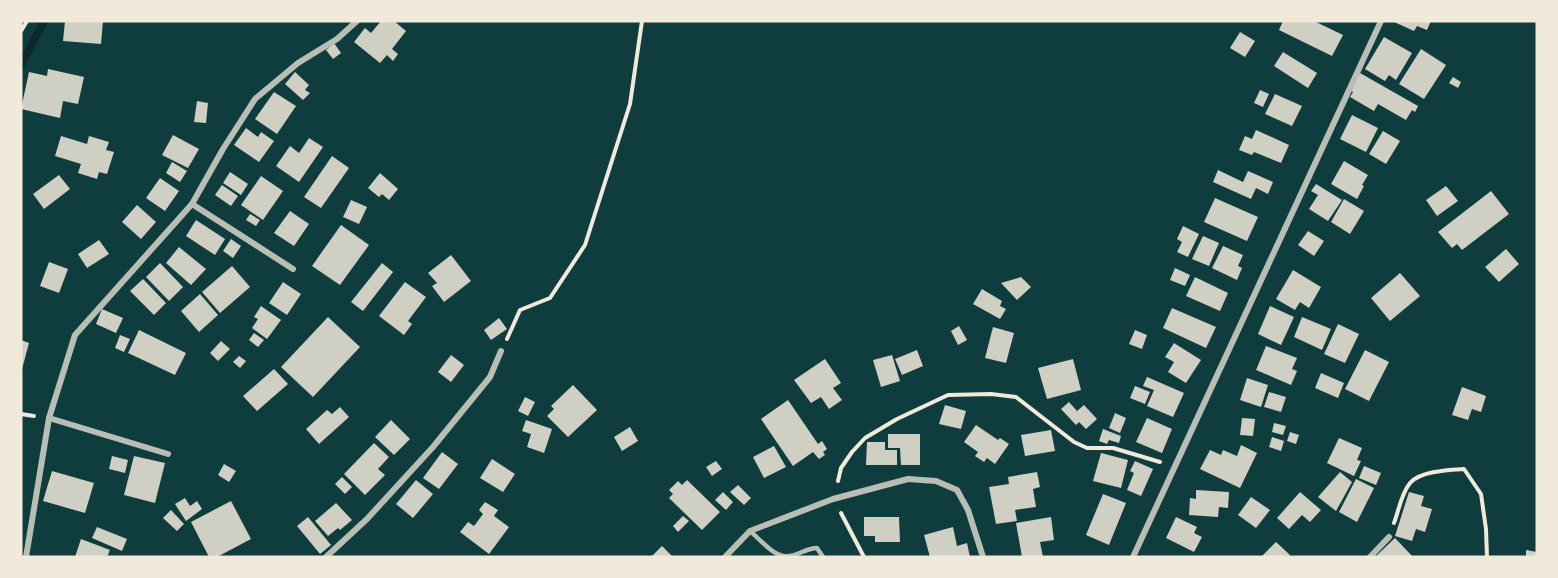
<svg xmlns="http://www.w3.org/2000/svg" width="1558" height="578" font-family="Barlow,sans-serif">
  <rect width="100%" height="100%" fill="#0f3d3e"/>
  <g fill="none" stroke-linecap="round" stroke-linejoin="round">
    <polyline stroke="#0a2a2b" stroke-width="8" points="21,65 44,21"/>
  </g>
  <g fill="#cfcfc3">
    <polygon points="65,21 103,21 101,44 63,41"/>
    <polygon points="381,21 394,21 406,31 392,49 398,54 393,61 387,55 380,63 354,42 365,28 371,33"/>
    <polygon points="1283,21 1314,21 1343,35 1332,56 1279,30"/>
    <polygon points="1392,21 1431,21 1427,30 1417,26 1414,31"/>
    <polygon points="1240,32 1255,41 1245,57 1230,48"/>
    <polygon points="1384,37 1412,53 1396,80 1389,75 1385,81 1365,69"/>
    <polygon points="334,43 341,53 333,59 326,50"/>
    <polygon points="1421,49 1446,65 1424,99 1399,84"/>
    <polygon points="1283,52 1317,73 1308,88 1274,66"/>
    <polygon points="48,69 84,77 78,104 63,101 60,118 21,109 29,72 47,76"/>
    <polygon points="295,72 309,85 305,90 310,93 303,100 285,84"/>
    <polygon points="1360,73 1418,106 1415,112 1412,110 1406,120 1378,104 1374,111 1350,97 1353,92 1350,90"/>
    <polygon points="1453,77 1461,82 1458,88 1449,83"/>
    <polygon points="1260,90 1269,94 1263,107 1254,103"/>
    <polygon points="274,92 296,106 277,134 255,119"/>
    <polygon points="1275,94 1302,106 1292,126 1265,114"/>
    <polygon points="197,101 208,103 206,123 194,122"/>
    <polygon points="1352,115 1378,128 1366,152 1340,139"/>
    <polygon points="246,128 258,137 261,132 274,141 259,162 234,145"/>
    <polygon points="1256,130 1289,145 1281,163 1254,152 1252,155 1239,150 1245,136 1252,139"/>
    <polygon points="1383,131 1400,141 1386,164 1369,154"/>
    <polygon points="173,135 199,149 188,168 162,155"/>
    <polygon points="61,136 87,144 89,136 109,142 106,150 114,152 107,174 99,172 97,179 78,173 81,164 55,156"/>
    <polygon points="309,138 323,147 299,182 276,166 290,146 299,153"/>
    <polygon points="332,156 349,168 321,208 304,197"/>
    <polygon points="1344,161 1368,175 1362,185 1364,186 1357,199 1331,184"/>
    <polygon points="172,162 187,171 180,182 166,173"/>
    <polygon points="1218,170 1243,182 1248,171 1273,182 1268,194 1256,188 1251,199 1213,182"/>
    <polygon points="230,172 248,184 241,195 223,183"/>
    <polygon points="380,173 398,189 389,200 382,194 379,197 368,188"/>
    <polygon points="59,175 70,189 44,209 33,194"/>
    <polygon points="261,176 283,191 263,220 241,205"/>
    <polygon points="160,178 179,191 165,211 146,198"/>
    <polygon points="1316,184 1342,200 1328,221 1309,209 1318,195 1311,191"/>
    <polygon points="222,185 238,196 231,206 215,195"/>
    <polygon points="1446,186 1458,201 1437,216 1426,200"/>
    <polygon points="1491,191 1509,214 1462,250 1457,244 1452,248 1438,232"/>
    <polygon points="1215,198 1258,217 1247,241 1204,222"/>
    <polygon points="1344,199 1364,211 1350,234 1331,222"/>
    <polygon points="351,200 367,207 359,224 343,217"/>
    <polygon points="137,205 156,222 141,239 122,222"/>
    <polygon points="290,211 309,224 294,246 274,233"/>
    <polygon points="250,214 260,220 256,226 246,220"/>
    <polygon points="196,220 225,239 215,255 186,236"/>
    <polygon points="341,225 369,245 340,285 312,266"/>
    <polygon points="1183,226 1199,234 1188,257 1177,252 1182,242 1177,239"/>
    <polygon points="1308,231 1324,241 1314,256 1298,245"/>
    <polygon points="1203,236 1219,243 1209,266 1192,259"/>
    <polygon points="231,239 241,246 233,258 223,251"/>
    <polygon points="99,240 109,254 87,268 78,254"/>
    <polygon points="1223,246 1243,255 1238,266 1242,268 1237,280 1212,268"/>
    <polygon points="179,247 206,269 191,285 166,263"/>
    <polygon points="1506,249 1519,264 1499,282 1485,267"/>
    <polygon points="451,255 471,281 444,302 432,286 437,283 428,273"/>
    <polygon points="49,262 68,269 59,293 40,286"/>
    <polygon points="160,263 183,287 169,301 146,277"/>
    <polygon points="382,263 393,272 363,311 351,302"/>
    <polygon points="232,266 250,287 220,313 202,292"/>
    <polygon points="1175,268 1190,275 1185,286 1170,280"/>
    <polygon points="1293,270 1321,287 1309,308 1300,302 1295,310 1276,299"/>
    <polygon points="1400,273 1420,296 1390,321 1371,298"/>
    <polygon points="1021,277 1031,287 1017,300 1001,283"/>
    <polygon points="1195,277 1228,293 1220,311 1186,296"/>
    <polygon points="143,279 166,303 154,315 130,291"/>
    <polygon points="283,282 301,294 287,315 269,303"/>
    <polygon points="405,282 426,297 408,321 412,324 404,335 379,316"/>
    <polygon points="982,289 1002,301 1000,306 1006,309 1000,319 973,304"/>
    <polygon points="200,294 218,315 199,332 181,311"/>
    <polygon points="261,306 281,320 267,339 252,328 258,319 254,317"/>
    <polygon points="1270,306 1294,317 1281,345 1258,334"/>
    <polygon points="1172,308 1216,327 1206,348 1163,328"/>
    <polygon points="102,309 123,318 116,333 96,324"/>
    <polygon points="328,317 360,347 313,397 281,367"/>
    <polygon points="1302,317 1331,329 1322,350 1294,337"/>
    <polygon points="499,318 507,329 491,340 484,330"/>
    <polygon points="1338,324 1359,334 1345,363 1324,354"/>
    <polygon points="959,326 967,340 958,345 951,331"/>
    <polygon points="993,327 1014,333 1006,363 985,358"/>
    <polygon points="139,330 186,353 175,375 128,353"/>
    <polygon points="1135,330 1147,335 1142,349 1129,344"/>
    <polygon points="254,333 264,340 258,347 249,340"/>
    <polygon points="120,335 130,339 124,352 115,348"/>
    <polygon points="21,340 29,343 22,369 21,369"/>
    <polygon points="221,341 230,349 218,361 210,353"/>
    <polygon points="1174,343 1201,360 1186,383 1168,372 1174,362 1165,357"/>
    <polygon points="1266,346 1297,358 1292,369 1297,371 1291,385 1256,370"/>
    <polygon points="917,350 923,366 902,375 895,359"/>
    <polygon points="1365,350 1389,362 1369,401 1345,389"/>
    <polygon points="451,355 464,365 451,382 438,372"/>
    <polygon points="892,355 900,381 881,387 873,360"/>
    <polygon points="239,356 246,361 240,368 233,362"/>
    <polygon points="825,359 841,383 833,388 842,400 829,409 821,397 811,403 794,380"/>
    <polygon points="1073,359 1081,390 1047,399 1038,368"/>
    <polygon points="274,369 288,384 257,411 243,396"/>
    <polygon points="1321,373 1344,383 1338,398 1315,388"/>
    <polygon points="1147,377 1184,393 1173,417 1147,406 1154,390 1143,386"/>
    <polygon points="1247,378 1268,385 1261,407 1240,400"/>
    <polygon points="573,385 597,410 568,437 547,416 554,409 551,406"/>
    <polygon points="1135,386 1150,392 1145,404 1130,398"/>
    <polygon points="1462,387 1486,396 1481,412 1472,409 1468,420 1452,415"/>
    <polygon points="1269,392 1286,397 1281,412 1264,407"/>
    <polygon points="525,397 535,402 528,416 518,411"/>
    <polygon points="788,400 818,444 822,441 827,449 823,452 825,455 819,459 813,452 793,466 761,419"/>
    <polygon points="1069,402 1077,411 1084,405 1097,419 1086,429 1079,422 1076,425 1061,409"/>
    <polygon points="945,405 966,411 961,429 939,424"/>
    <polygon points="340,407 349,417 319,444 306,429 327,410 332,414"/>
    <polygon points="1115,413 1126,418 1120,433 1109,428"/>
    <polygon points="1147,418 1172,429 1162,453 1136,442"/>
    <polygon points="1242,418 1255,419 1253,436 1240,435"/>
    <polygon points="391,420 410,439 394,455 375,437"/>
    <polygon points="526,420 552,429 544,453 527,447 531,434 522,431"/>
    <polygon points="1274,423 1286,426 1283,435 1272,432"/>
    <polygon points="976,425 998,440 1000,438 1009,444 995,464 987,458 984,462 975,456 978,452 964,442"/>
    <polygon points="630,427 638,441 622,451 614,437"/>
    <polygon points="1103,429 1121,436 1119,443 1109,440 1107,444 1099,441"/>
    <polygon points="1051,430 1055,451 1025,456 1021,435"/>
    <polygon points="1290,432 1299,435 1296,444 1287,441"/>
    <polygon points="888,434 920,434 920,465 901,465 900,448 888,448"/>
    <polygon points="1272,437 1284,441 1281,451 1269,447"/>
    <polygon points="1339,438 1362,448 1357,460 1361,461 1354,476 1327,463"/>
    <polygon points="867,442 885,442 885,450 897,450 897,465 866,465"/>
    <polygon points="374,443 389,457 378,469 385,475 365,495 344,474"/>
    <polygon points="1241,445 1257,453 1240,488 1200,469 1210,450 1221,455 1223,450 1237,456"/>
    <polygon points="774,446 786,467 764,478 753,457"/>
    <polygon points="442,452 458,464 439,489 423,478"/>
    <polygon points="1101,453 1128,460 1121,488 1093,481"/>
    <polygon points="112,456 128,460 125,473 109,469"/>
    <polygon points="134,456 165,463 155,503 124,495"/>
    <polygon points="492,459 515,474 503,492 480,478"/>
    <polygon points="716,461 722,469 712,476 706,467"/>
    <polygon points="1135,461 1153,469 1141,496 1127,490 1134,473 1130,471"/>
    <polygon points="224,464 236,471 229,482 218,475"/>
    <polygon points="1364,466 1381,473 1376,485 1359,478"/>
    <polygon points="52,471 94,483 85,513 43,501"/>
    <polygon points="1037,472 1040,487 1033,489 1036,507 1015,510 1017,521 996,524 989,487 1009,484 1008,477"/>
    <polygon points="1340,472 1352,482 1336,511 1318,497"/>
    <polygon points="342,477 352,487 345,494 335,484"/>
    <polygon points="1356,479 1374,488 1357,522 1339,512"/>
    <polygon points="416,480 433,494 413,518 396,504"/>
    <polygon points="687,480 720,512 702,530 669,498 673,494 669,490 678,481 682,485"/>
    <polygon points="738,485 751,498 744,505 730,492"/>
    <polygon points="1196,490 1229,492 1228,508 1219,507 1218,517 1189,515 1190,498 1196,499"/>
    <polygon points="723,492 733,502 726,510 715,500"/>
    <polygon points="1300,492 1321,510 1310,522 1302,515 1289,529 1277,518"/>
    <polygon points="1409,492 1424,496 1421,506 1432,509 1425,532 1416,529 1412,541 1395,536"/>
    <polygon points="1103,494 1126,503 1109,545 1086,535"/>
    <polygon points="1251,497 1270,510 1256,528 1238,515"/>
    <polygon points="185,498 190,506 197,501 202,509 186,521 175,504"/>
    <polygon points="231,501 251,539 217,557 209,557 191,522"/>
    <polygon points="485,502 498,510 494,516 509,527 489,554 460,532 468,522 474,526 483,514 479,510"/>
    <polygon points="336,503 352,520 340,530 338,528 328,536 315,521"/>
    <polygon points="171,510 184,524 177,531 163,518"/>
    <polygon points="683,516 689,521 678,532 673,526"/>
    <polygon points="308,517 331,545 320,554 297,526"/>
    <polygon points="864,517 899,517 900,542 875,542 875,536 864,536"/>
    <polygon points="1051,517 1054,540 1040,542 1043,557 1022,557 1016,523"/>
    <polygon points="1176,517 1197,527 1194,533 1202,537 1194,552 1166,538"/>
    <polygon points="97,527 127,539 122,551 92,538"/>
    <polygon points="953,527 957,546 967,543 970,557 930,557 924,535"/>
    <polygon points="1395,538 1413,557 1375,557"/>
    <polygon points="81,539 110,550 107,557 75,557"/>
    <polygon points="1276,542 1290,555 1288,557 1261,557"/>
    <polygon points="662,546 673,557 651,557"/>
    <polygon points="1526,550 1537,552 1537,557 1526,557"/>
  </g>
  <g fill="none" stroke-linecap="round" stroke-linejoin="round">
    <g stroke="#f1e9da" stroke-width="4">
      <polyline points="21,31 27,21"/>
      <polyline points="507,339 520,310 550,298 585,245 630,104 642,21"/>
      <polyline points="21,414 34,416"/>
      <polyline points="838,481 841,468 852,452 865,438 897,419 948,395 991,394 1016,397 1074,442 1087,448 1113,448 1160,462"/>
      <polyline points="841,513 864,557"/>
      <path d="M1394,523C1399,510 1401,494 1410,483C1420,471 1449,470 1464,469L1481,494L1486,529L1487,557"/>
    </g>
    <path stroke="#b8beb3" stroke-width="4.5" d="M750,531C760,539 775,559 789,556C799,555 807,548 817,548L823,557"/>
    <g stroke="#b8beb3" stroke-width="6">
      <polyline points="192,204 293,269"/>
      <polyline points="49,418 168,454"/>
      <polyline points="26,557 49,418 75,335 192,204 223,149 255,99 298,63 337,39 357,21"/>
      <polyline points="326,557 367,519 433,447 490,377 501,351"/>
      <polyline points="725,557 750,531 833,499 908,479 936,481 957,490 968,510 983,557"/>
      <polyline points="1133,557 1381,21"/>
      <polyline points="1370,557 1389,537"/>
    </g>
  </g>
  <rect width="1558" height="578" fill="none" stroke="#f1e9da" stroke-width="45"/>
</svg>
